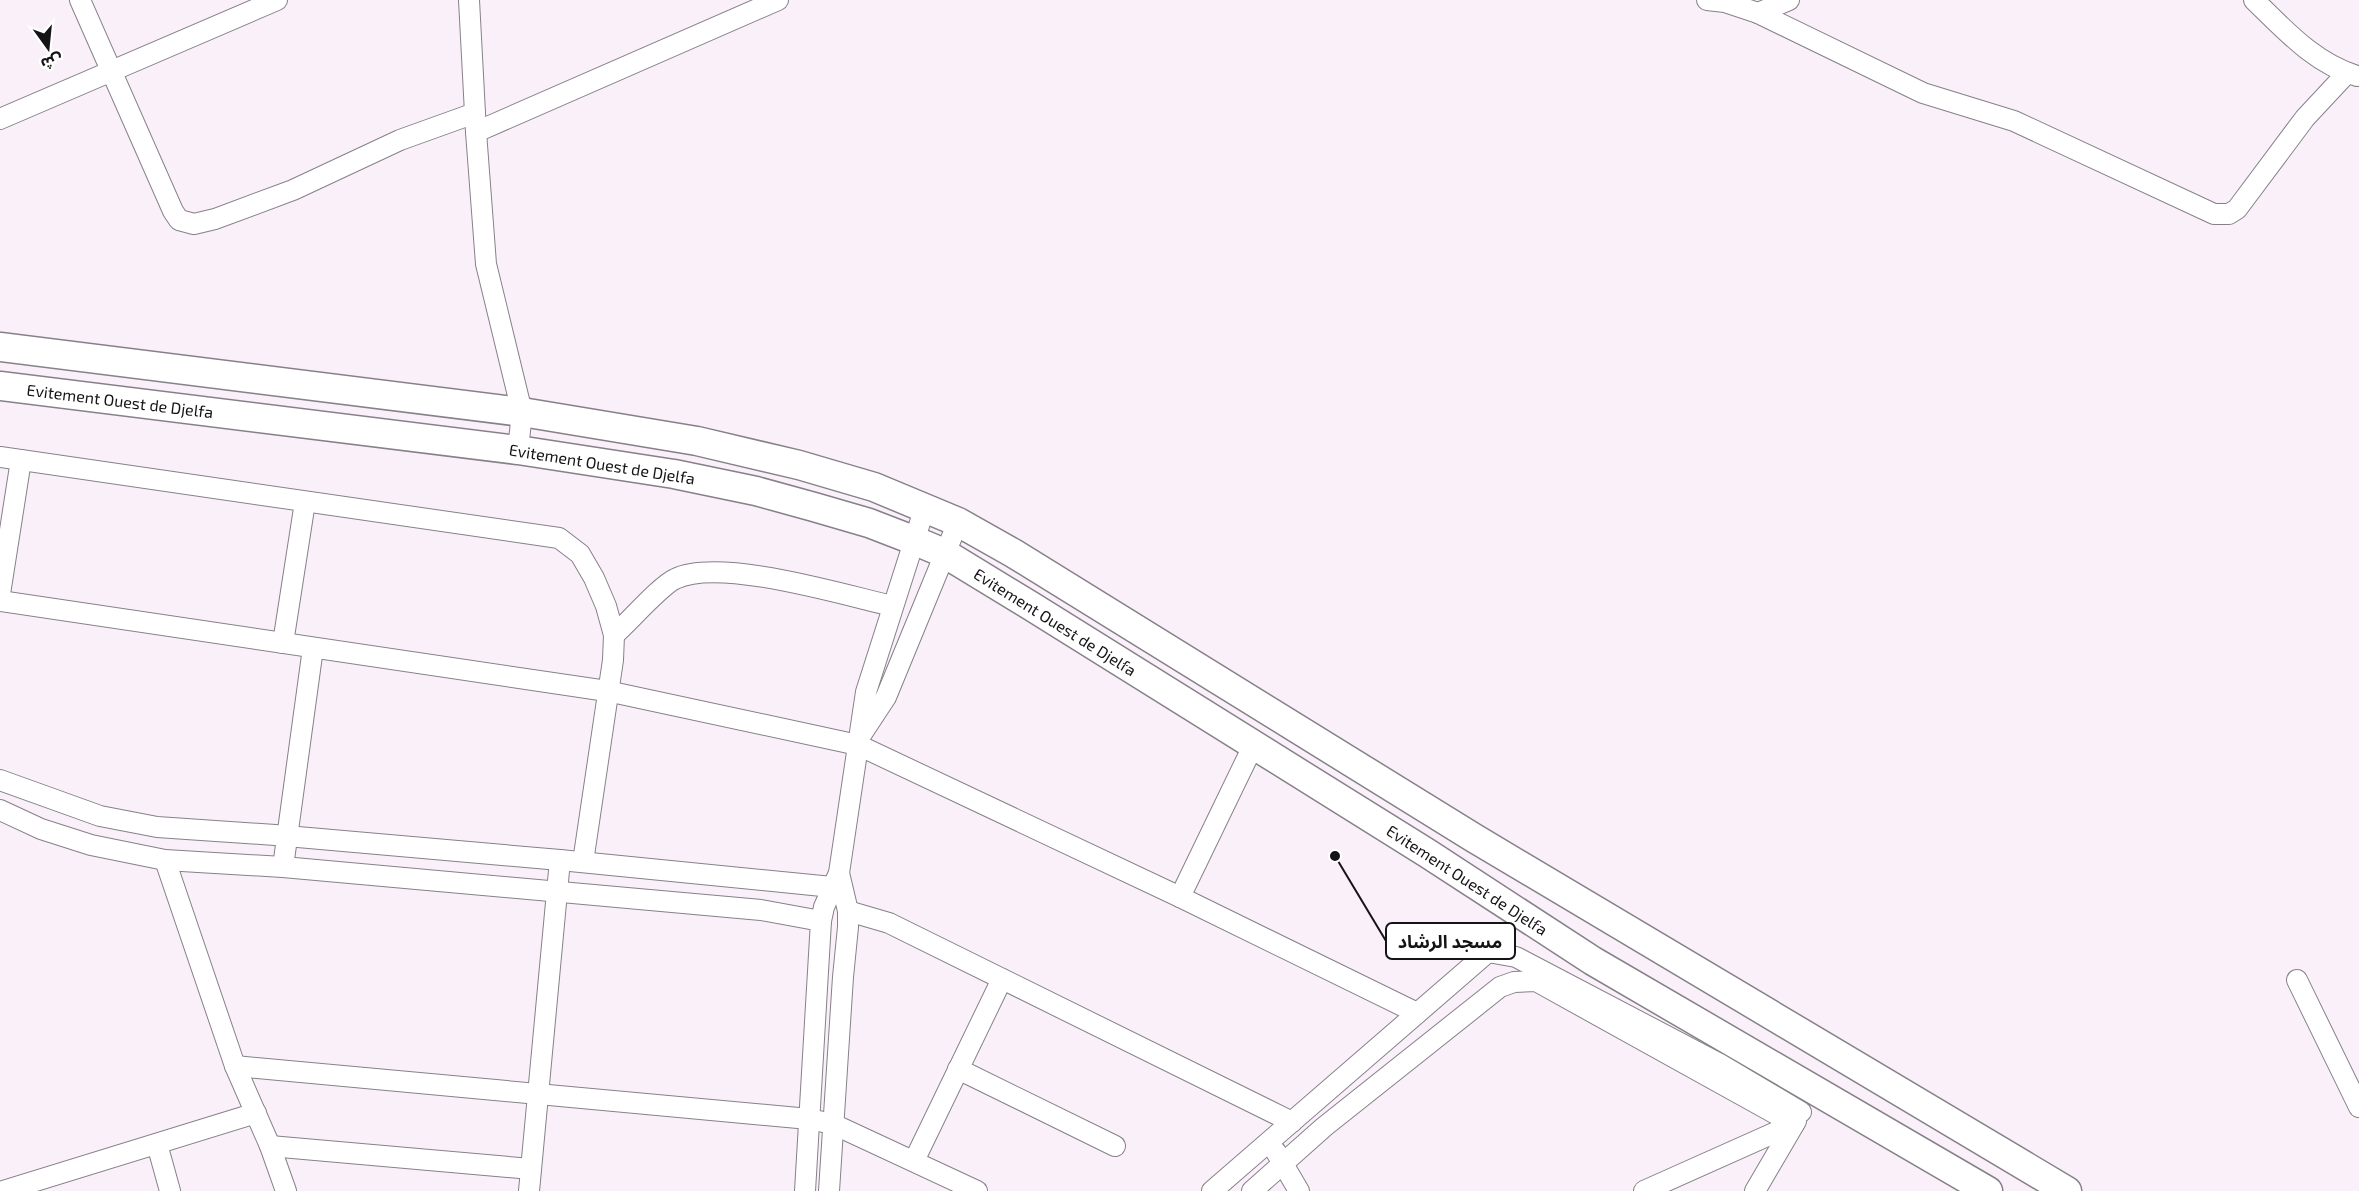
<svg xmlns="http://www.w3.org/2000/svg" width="2359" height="1191" font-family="'Exo 2','Noto Sans Arabic',sans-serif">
  <rect width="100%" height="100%" fill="#f9f0fa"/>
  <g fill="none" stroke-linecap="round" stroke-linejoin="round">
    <defs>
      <g id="minor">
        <polyline points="80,0 173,211 179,220 194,224 215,219 293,190 400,140 475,113"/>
        <polyline points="469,0 476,132 486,264 522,412 518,450"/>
        <polyline points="1707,0 1725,2 1758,13 1923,93 2014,121 2214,214 2229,214 2237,209 2305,118 2347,73"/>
        <path d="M2254,0C2285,30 2314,63 2357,76"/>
        <polyline points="1758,13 1789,0"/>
        <polyline points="0,119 277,0"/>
        <polyline points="476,132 778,0"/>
        <polyline points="0,457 559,538 580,554 594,578 606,606 614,635 613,660 583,862"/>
        <polyline points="0,594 21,460"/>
        <polyline points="0,601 607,691 858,745 1180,897 1417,1013"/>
        <path d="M614,635C629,622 660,586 675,579C719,557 844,595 892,606"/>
        <polyline points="283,643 305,502"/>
        <polyline points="861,735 886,697 958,522"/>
        <polyline points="0,780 100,816 157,827 275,835 560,860 832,887"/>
        <polyline points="0,810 41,829 91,845 165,860 283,867 761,910 821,921"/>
        <polyline points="165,860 235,1066 270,1146 286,1191"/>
        <polyline points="283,867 313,648"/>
        <polyline points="1180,897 1253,746"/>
        <polyline points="848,911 889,923 1292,1122"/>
        <polyline points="2297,980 2359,1107"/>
        <polyline points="235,1066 809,1119 833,1124 977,1191"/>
        <polyline points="958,1069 1115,1146"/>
        <polyline points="157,1144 170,1191"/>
        <polyline points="270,1146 531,1169"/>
        <polyline points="1276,1152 1299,1191"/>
        <polyline points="914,1161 1002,979"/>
        <polyline points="3,1191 256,1113"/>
        <polyline points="529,1191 560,860"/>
        <polyline points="805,1191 821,921 824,907 839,873 866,692 925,507"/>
        <polyline points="829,1191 843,977 848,927 848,911 839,873"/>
        <polyline points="1212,1191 1488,952 1516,957 1720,1064 1801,1112"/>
        <polyline points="1252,1191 1324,1127 1500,987 1514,982 1536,981 1794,1124"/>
        <polyline points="1644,1191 1794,1124"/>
        <polyline points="1755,1191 1796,1121"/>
      </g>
      <g id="highway">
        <polyline points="0,347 522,412 697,441 799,465 874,487 958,522 1013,553 1474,838 2067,1191"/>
        <polyline points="0,386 518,450 674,474 756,491 814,507 869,523 913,540 944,553 1031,606 1427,853 1593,961 1988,1191"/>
      </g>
    </defs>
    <use href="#minor" stroke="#878089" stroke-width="22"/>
    <use href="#highway" stroke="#878089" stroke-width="31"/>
    <use href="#minor" stroke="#fff" stroke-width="20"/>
    <use href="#highway" stroke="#fff" stroke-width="28"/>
  </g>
  <g text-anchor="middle" stroke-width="6" stroke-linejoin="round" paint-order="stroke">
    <g font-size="16" fill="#161317" stroke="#fff">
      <text transform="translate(120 401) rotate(7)" y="6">Evitement Ouest de Djelfa</text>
      <text transform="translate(602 464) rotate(9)" y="6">Evitement Ouest de Djelfa</text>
      <text transform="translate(1055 622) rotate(32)" y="6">Evitement Ouest de Djelfa</text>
      <text transform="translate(1467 880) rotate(33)" y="6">Evitement Ouest de Djelfa</text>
    </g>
  </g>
  <path fill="none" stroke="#161317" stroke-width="2" d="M1335 856L1386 941"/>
  <circle fill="#161317" stroke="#fff" stroke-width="2" cx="1335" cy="856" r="6"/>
  <rect fill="#fff" stroke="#161317" stroke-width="2" x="1386" y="923" width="129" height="36" rx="6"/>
  <g font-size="18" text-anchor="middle" font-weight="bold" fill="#161317">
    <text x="1450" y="948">مسجد الرشاد</text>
  </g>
  <g transform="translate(48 48) rotate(165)" stroke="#ffffff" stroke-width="4.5" paint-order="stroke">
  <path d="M0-4.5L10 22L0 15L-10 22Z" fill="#161317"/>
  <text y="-9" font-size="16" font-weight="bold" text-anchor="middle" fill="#161317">ش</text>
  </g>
</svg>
